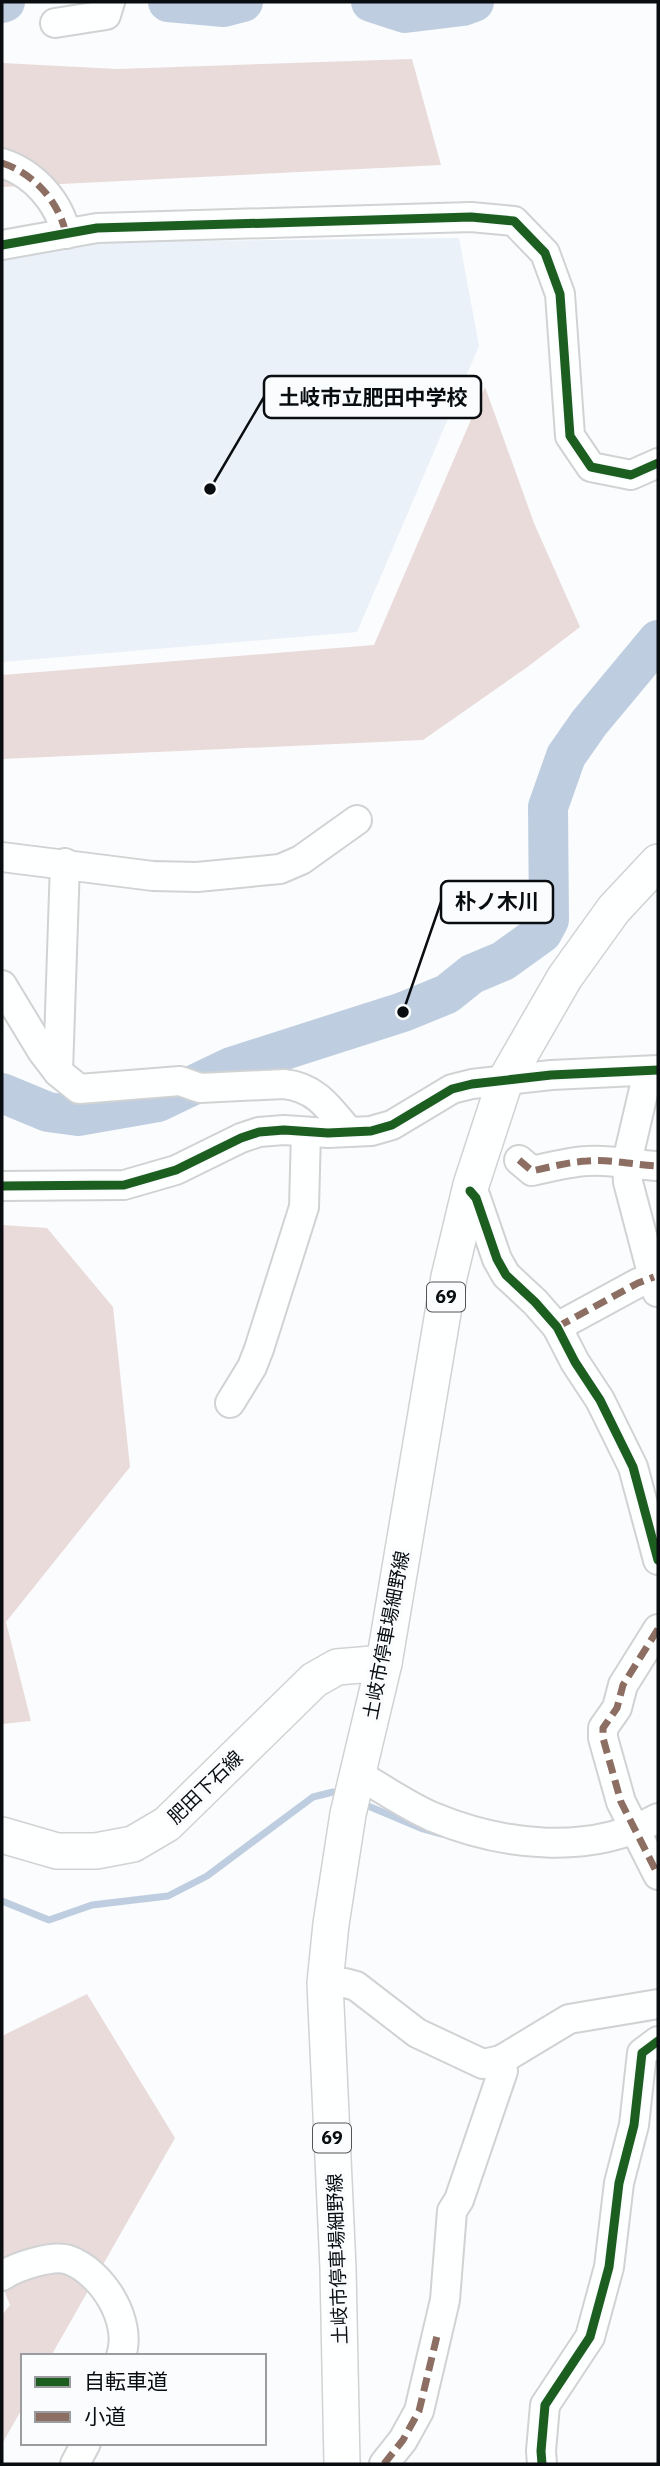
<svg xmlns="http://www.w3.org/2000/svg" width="660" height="2466" font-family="'IBM Plex Sans','Noto Sans JP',sans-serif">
  <rect width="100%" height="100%" fill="#fbfcfd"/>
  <polygon fill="#eaf1f9" points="459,238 479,346 357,632 2,662 2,258 102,242"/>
  <g fill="#eadbdb">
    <polygon points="412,59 441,165 2,187 2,63 117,69"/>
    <polygon points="485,387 534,523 580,627 526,668 423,740 2,759 2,675 374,645"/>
    <polygon points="2,1225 47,1228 113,1307 130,1467 6,1622 31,1721 2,1724"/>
    <polygon points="87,1994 175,2138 51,2356 23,2356 23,2407 2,2444 2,2315 10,2305 2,2285 2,2036"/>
  </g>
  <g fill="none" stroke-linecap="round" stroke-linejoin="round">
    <g stroke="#becee0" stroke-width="7">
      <polyline points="361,1803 423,1829 441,1834"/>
      <polyline points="2,1901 49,1920 92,1905 168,1896 207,1876 313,1797 333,1792 343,1796"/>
    </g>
    <g stroke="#becee0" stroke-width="40">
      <polyline points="168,2 224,7 243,2"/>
      <polyline points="371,2 405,13 463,6 474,2"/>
      <polyline points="2,3 5,2"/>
      <polyline points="2,1093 48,1112 78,1116 158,1102 231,1067 403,1012 447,994 472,974 503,961 542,933 549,920 548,807 566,756 589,723 658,640"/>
    </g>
    <defs>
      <g id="minor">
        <polyline points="55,23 106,15 110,2"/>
        <path d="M2,163C33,173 59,201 66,234"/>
        <polyline points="2,245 97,228 471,217 514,221 545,253 560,294 570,436 591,467 631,475 658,463"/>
        <polyline points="2,857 153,876 197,877 280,869 301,860 357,820"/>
        <path d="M2,985L42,1051L58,1072L79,1089L180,1081L200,1088L284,1084C316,1087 330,1109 349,1132"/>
        <polyline points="58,1072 65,863"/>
        <polyline points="648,1072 627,1162 628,1182 657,1292"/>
        <path d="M519,1160L532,1171C550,1167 569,1162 587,1161C611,1159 634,1165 658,1166"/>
        <polyline points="2,1186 124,1185 176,1170 241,1138 259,1132 284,1130 328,1133 371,1131 392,1125 452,1089 472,1084 551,1075 658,1070"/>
        <polyline points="470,1191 476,1198 497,1259 506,1275 535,1302 557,1327 575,1362 600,1400 633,1467 658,1560"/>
        <polyline points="557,1327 638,1283 654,1277"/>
        <polyline points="230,1403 252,1367 259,1349 304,1207 306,1132"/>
        <polyline points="658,1629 623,1685 617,1708 603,1728 603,1738 621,1802 658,1875"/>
        <path d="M357,1774C382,1788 407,1806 433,1817C503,1846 590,1856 658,1818"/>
        <polyline points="325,1983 345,1983 356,1986 417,2033 483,2064 501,2060 569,2019 658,2004"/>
        <path d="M2,2276C15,2267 53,2254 69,2260C102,2272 133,2321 121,2356"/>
        <polyline points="75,2464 86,2443"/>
        <polyline points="384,2464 403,2440 419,2411 445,2300 452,2211 459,2200 503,2071 501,2060"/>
        <polyline points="542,2464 541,2451 545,2405 590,2337 609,2267 619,2183 634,2125 642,2053 658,2041"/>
      </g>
      <g id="major">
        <polyline points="2,1835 57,1851 96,1851 133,1844 167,1824 314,1680 337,1667 384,1663"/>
        <polyline points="342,2464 338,2268 325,1983 331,1924 348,1814 384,1663 449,1277 471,1185 505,1081 565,977 614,909 658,862"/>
      </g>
    </defs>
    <use href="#minor" stroke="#d0d2d4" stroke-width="32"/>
    <use href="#major" stroke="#d0d2d4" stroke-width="38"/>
    <use href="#minor" stroke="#feffff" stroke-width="28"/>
    <use href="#major" stroke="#feffff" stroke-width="35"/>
    <g stroke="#8d6e63" stroke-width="7" stroke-dasharray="14 7" stroke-linecap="butt">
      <path d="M2,163C33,173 59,201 66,234"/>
      <path d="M519,1160L532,1171C550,1167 569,1162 587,1161C611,1159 634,1165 658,1166"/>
      <polyline points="557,1327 638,1283 654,1277"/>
      <polyline points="658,1629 623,1685 617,1708 603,1728 603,1738 621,1802 658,1875"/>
      <polyline points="384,2464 403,2440 419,2411 437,2336"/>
    </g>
    <defs>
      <g id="cycleway">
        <polyline points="2,245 97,228 471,217 514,221 545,253 560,294 570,436 591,467 631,475 658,463"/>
        <polyline points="2,1186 124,1185 176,1170 241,1138 259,1132 284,1130 328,1133 371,1131 392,1125 452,1089 472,1084 551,1075 658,1070"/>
        <polyline points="470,1191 476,1198 497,1259 506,1275 535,1302 557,1327 575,1362 600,1400 633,1467 658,1560"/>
        <polyline points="542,2464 541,2451 545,2405 590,2337 609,2267 619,2183 634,2125 642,2053 658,2041"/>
      </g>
    </defs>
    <use href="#cycleway" stroke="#fafcfe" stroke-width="13"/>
    <use href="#cycleway" stroke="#1b5e20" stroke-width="9"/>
  </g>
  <g text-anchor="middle" stroke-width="7" stroke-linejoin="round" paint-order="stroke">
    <g fill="#fafcfe" stroke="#525557" stroke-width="2">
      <rect x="427" y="1282.5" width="38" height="29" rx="5"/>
      <rect x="313" y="2123.5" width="38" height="29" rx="5"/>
    </g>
    <g font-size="18" font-weight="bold" fill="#0a0d10">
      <text x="446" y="1303">69</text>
      <text x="332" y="2144">69</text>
    </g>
    <g font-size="19" fill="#0a0d10" stroke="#fafcfe">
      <text transform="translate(386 1635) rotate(-79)" y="7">土岐市停車場細野線</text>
      <text transform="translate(205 1787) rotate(-44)" y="7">肥田下石線</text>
      <text transform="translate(337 2259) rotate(-92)" y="7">土岐市停車場細野線</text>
    </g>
  </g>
  <path fill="none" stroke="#0a0d10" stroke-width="2.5" d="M210 489L264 397M403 1012L441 902"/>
  <g fill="#0a0d10" stroke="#fafcfe" stroke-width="2.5">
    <circle cx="210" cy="489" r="7"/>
    <circle cx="403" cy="1012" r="7"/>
  </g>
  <g fill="#fafcfe" stroke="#0a0d10" stroke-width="2.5">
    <rect x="264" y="376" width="217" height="42" rx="7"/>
    <rect x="441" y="881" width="112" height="42" rx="7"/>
  </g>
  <g font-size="21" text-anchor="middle" font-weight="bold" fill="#0a0d10">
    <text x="373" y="405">土岐市立肥田中学校</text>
    <text x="497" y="909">朴ノ木川</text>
  </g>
  <rect width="660" height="2466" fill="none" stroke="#0a0d10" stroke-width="7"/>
  <rect x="21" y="2354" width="245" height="91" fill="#fafcfe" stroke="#9a9c9f" stroke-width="2"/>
  <rect x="35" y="2377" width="35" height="10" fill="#1b5e20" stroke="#9a9c9f" stroke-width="2"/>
  <text x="84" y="2389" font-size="21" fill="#0a0d10">自転車道</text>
  <rect x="35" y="2412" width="35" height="10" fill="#8d6e63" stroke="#9a9c9f" stroke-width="2"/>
  <text x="84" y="2424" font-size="21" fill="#0a0d10">小道</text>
</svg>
